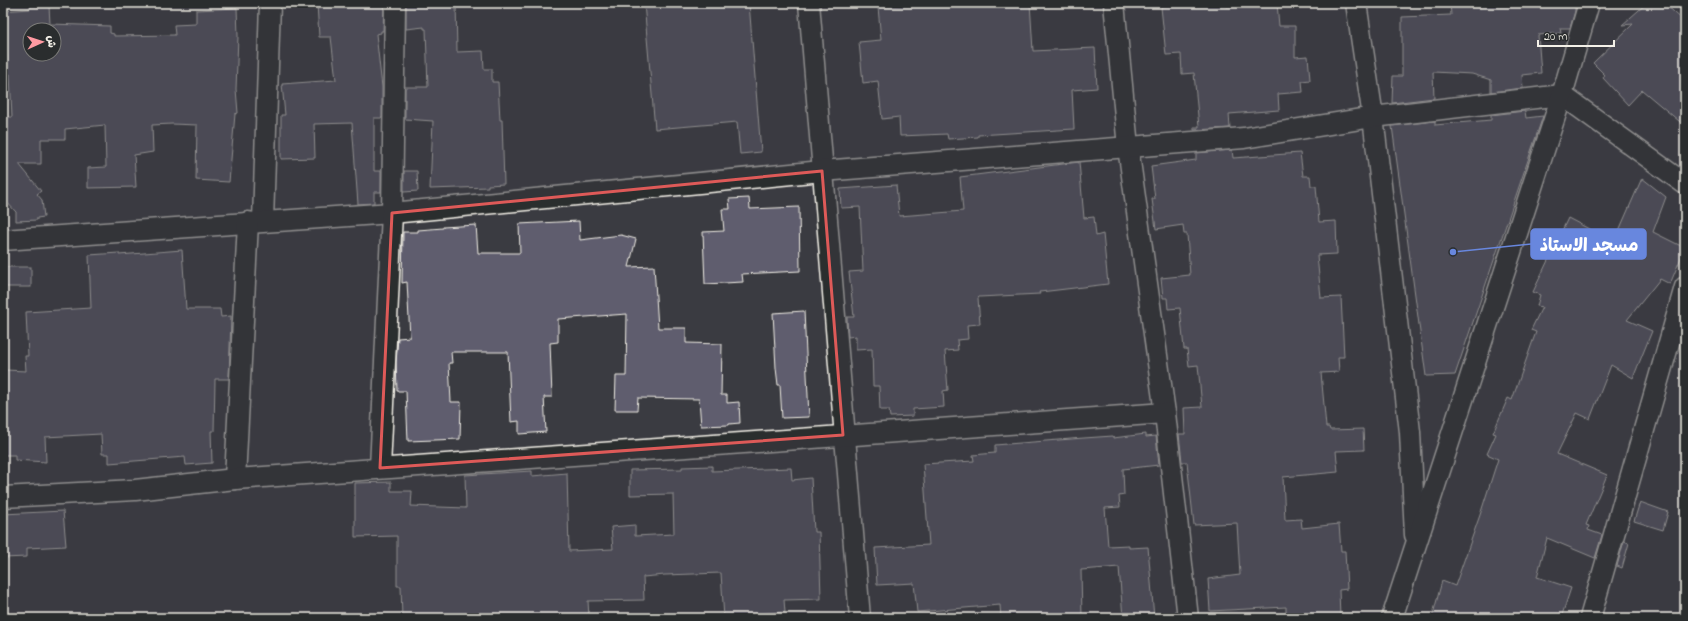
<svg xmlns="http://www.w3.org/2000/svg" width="1688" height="621" font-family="'Indie Flower','Playpen Sans Arabic',sans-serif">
  <rect width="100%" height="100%" fill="#3a3b41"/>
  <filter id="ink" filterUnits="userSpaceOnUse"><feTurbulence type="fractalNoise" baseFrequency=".025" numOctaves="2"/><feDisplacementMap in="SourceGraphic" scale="8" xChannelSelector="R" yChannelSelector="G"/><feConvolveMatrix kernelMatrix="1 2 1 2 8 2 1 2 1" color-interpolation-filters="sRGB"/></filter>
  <g filter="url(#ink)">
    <g fill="#5e5d6e" stroke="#f4f1e8" fill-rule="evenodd">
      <polygon points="317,3 384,3 383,31 381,31 381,33 376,34 382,87 382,118 374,118 374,171 381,171 381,192 374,192 374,203 358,204 352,123 314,124 315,158 281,159 281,115 285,115 282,84 336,80 331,37 319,37"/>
      <polygon points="406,3 456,3 457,52 483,51 484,69 492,69 492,82 498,82 500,120 502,120 504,184 488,185 488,187 430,189 433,121 405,119 405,87 428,87 426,29 424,29 424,27 406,29"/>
      <polygon points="644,3 749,3 761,152 740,154 737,122 655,129"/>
      <polygon points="933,3 1030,3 1033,51 1095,48 1097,88 1072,90 1074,129 978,135 978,137 948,139 947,134 900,136 899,117 882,119 878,81 863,83 859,42 881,40 878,7"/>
      <polygon points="1195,3 1226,3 1226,7 1277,3 1279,26 1295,26 1295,57 1308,56 1310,80 1302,81 1303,92 1278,94 1279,110 1229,114 1230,128 1194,130 1194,127 1199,127 1194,73 1182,74 1181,54 1166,55 1161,7"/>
      <polygon points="1450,3 1575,3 1575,11 1570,28 1560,28 1561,33 1538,35 1541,73 1522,75 1523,88 1491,92 1491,80 1472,74 1433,72 1434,98 1392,103 1393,76 1402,76 1402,17 1451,15"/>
      <polygon points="1647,3 1664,3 1685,22 1685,126 1642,90 1628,105 1603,78 1605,75 1593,63 1633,24 1622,25"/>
      <path d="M30,6H49L50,24L110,26V33L114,34V36L175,35L174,25L196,24V10L237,8L238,36L236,89L238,113L235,114L229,182L196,180L197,125L172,124L152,125L153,152L134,155L136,187L88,188V168L106,167L105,125L65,129V139H41V164H19L41,191L37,194L42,200L44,217L37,218V220L16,221V212L3,198V117H12L10,74H7V55H3V11L30,9ZM30,30H54V54H30Z"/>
      <polygon points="1525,111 1526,118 1543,116 1455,375 1426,376 1392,126 1435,121 1435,125 1491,120 1491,115"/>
      <polygon points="1232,150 1233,158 1300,153 1303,176 1310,176 1311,186 1316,186 1319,222 1336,221 1337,254 1317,255 1321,298 1341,297 1344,357 1338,357 1339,372 1321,373 1326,427 1329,427 1330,430 1363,429 1364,450 1336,451 1338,472 1283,477 1285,520 1301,519 1302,528 1339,524 1341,551 1345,551 1347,589 1339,590 1340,618 1286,618 1286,607 1210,611 1208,579 1240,575 1237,523 1194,525 1187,462 1182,462 1179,434 1185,434 1184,408 1202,407 1198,365 1189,366 1187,349 1184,349 1180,308 1168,309 1167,298 1163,298 1161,278 1190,275 1187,234 1184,234 1183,225 1156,229 1152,199 1155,199 1151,166 1196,160 1196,153"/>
      <polygon points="1079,162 1084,218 1094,217 1096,236 1103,234 1108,284 1049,291 1039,292 1040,294 979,297 978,298 980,324 967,325 968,339 957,340 958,350 945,351 948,390 943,391 944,407 913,409 913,416 890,417 889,410 880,410 879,386 873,386 872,349 856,350 856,336 848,337 847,317 854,317 849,272 863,271 860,207 841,208 840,189 896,185 899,216 963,211 960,177"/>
      <polygon points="404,171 417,171 418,191 404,192"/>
      <polygon points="1642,178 1666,197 1653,232 1685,248 1670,284 1660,279 1627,320 1652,331 1633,378 1611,365 1590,419 1577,413 1557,454 1607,475 1586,525 1589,526 1588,530 1602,535 1595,558 1547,538 1537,577 1571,588 1561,618 1432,618 1442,581 1455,586 1480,515 1498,459 1487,454 1496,434 1493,433 1508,398 1512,400 1536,332 1531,330 1542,307 1537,306 1540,295 1533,292 1568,218 1614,242"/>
      <polygon points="749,198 750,209 799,207 800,271 742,274 743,282 705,284 703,232 724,231 722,209 730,209 729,199"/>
      <polygon points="579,221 580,240 621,235 636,239 629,267 654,266 658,328 686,328 686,343 722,344 721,395 727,395 727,403 739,402 740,423 729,424 729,425 701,426 699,399 638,398 637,410 615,410 616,376 626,376 627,314 558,319 558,342 550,343 552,397 544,397 546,432 519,434 519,421 511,422 508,352 451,352 452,363 449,363 451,402 461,402 460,439 408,441 406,391 397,391 396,362 398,338 410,337 407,282 402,283 403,232 418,232 418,230 443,228 443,227 476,225 478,253 520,253 519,224"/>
      <polygon points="182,250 186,309 220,309 221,317 231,316 229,379 215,379 214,431 211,431 212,463 186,465 185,457 109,463 109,454 102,454 101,434 45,437 46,462 15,460 15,455 3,455 5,370 26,371 25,356 28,356 26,312 91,308 89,255 119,253 119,255"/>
      <rect x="3" y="267" width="28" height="20"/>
      <polygon points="804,311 809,417 782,418 780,385 778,385 776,368 773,313"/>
      <polygon points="1146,434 1146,437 1156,436 1159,465 1123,469 1124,495 1119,496 1120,507 1105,508 1108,546 1129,545 1129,548 1148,547 1154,618 1123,618 1119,567 1081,570 1082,618 1038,618 1038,615 1001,618 1000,605 917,612 914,583 877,585 875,548 929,545 923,464 974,461 973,455 995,453 995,445 1084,438 1113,436 1113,438"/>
      <polygon points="712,466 712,471 791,468 792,480 811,478 814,532 819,532 821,599 784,600 785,612 755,614 755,618 724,618 721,573 665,575 643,577 644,600 588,601 589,618 402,618 401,586 397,586 397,536 355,537 355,483 391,482 391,491 412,491 411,506 466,508 465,475 532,471 532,476 567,473 569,551 613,549 611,527 635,525 635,536 674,534 673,494 630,495 630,470 682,469 682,467"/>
      <polygon points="1640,502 1668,512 1663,530 1634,521"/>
      <polygon points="63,511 66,546 27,548 27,557 3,558 3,514"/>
      <polygon points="1624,541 1629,543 1622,568 1617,566"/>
    </g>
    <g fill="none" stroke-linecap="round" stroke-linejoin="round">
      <defs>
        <g id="street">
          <polyline points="809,3 860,618"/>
          <polyline points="1114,3 1128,147 1165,413 1188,618"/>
          <polyline points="1356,3 1373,117 1410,432 1415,535"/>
          <polyline points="263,221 270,3"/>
          <polyline points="3,240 392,213 822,171 1244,138 1373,117 1562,95 1685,184"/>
          <polyline points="380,468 392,213 395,3"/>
          <polyline points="235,479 248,222"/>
          <polyline points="3,497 135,490 235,479 1165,413"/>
          <polyline points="1392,618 1562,95 1589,3"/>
          <polyline points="1590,618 1685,287"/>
        </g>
      </defs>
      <use href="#street" stroke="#f4f1e8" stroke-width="23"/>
      <use href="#street" stroke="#2a2d2e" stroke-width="20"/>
    </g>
  </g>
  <path d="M0 0H1688V621H0ZM822,171L843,435L380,468L392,213Z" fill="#3a3b41" fill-opacity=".55" fill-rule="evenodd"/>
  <path fill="none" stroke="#de5a58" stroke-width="3" stroke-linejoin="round" d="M822,171L843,435L380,468L392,213Z"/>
  <path fill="none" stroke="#6887de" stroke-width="1.5" d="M1453 252L1531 244"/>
  <circle fill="#6887de" stroke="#2a2d2e" stroke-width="1.5" cx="1453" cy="252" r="4"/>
  <rect fill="#6887de" stroke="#6887de" stroke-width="1.5" x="1531" y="229" width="115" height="30" rx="4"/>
  <g font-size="18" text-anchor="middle" font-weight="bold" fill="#fff">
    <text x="1589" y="251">مسجد الاستاذ</text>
  </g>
  <rect width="1688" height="621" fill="none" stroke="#2a2d2e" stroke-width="16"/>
  <rect x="8" y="8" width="1672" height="605" fill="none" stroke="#f4f1e8" stroke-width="1.5" filter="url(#ink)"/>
  <g transform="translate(42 42) rotate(87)"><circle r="19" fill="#2a2d2e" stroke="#7b7b78"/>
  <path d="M0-3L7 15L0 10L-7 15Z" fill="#ff9aa2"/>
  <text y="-6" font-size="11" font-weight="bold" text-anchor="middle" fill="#f4f1e8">ش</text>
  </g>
  <path d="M1538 40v6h76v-6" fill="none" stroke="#f4f1e8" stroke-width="2"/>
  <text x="1544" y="40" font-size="12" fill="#f4f1e8" stroke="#2a2d2e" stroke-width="3" paint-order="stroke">20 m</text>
</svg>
